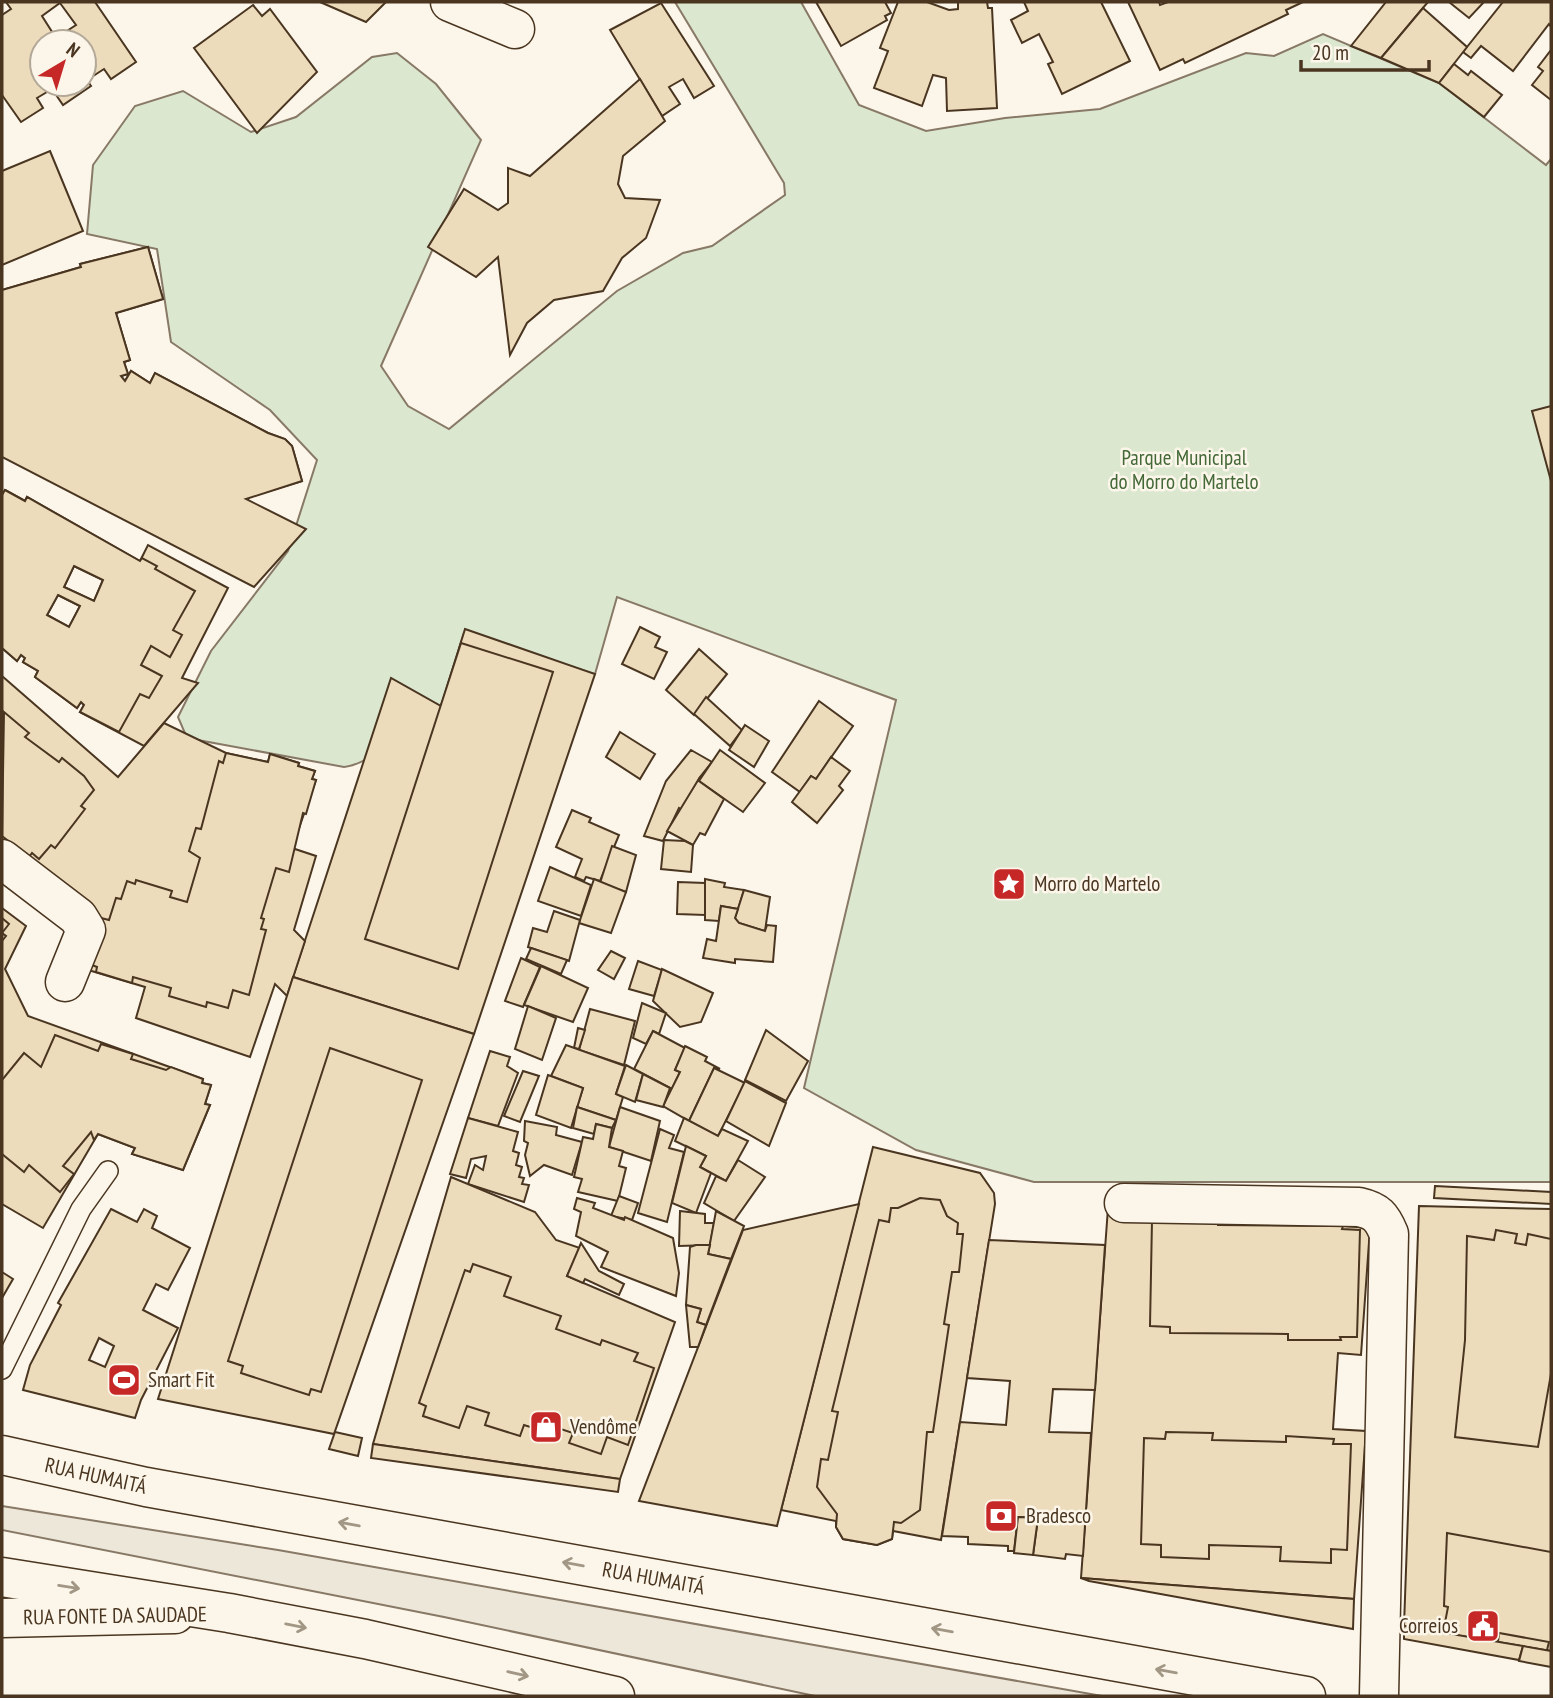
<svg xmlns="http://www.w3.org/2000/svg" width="1553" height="1698" font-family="'PT Sans Narrow',sans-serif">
  <rect width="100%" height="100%" fill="#fbf6e9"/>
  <path fill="#dce7d0" stroke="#887966" stroke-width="2" d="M675,2H801L859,105L926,131L1005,118L1100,109L1246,53L1274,56L1323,34L1439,83L1546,165L1551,159V1182H1034L916,1150L804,1088L896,700L617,597L595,674L464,633C457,651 450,693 440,706C427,724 366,765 344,767L187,738L178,717L211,651L288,551L317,460L270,410L171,342L157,249L87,234L93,165L135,106L183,91L251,132L296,117L372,57L397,53L436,84L481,140L381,366L408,406L449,429L617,291L683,253L712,246L785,195L784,183Z"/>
  <polygon fill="#ede7d9" stroke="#887966" stroke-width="2" points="2,1506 278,1550 1102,1696 815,1696 444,1617 2,1530"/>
  <g fill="#ecdcbc" stroke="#4a3520" stroke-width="2" fill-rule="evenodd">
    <path d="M6,2H95L136,62L111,79L104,69L87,80L91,86L63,105L52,89L37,98L43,108L21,122L2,95V15L11,9ZM60,3L76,25L56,38L42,16ZM42,42H84V84H42Z"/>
    <polygon points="320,2 386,2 366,22"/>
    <polygon points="816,2 885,2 891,13 885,16 887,20 841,46"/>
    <polygon points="898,2 927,2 949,10 958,9 958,2 987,2 988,8 992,8 997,108 947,111 946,78 933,75 922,106 874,88 888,51 880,48"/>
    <polygon points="1024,2 1101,2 1130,61 1062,94 1048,64 1053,62 1039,34 1022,43 1011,20 1028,11"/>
    <polygon points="1128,2 1159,2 1160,5 1168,2 1303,2 1286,10 1288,14 1185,63 1183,59 1160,70"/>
    <polygon points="1386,2 1428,2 1381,58 1351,46"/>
    <polygon points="1449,2 1484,2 1469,18"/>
    <polygon points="1503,2 1551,2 1551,27 1549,24 1513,71 1481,46 1471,58 1463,52"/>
    <polygon points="661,3 714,86 694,98 683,79 669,87 680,104 662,116 610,30"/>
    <polygon points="253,5 262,16 270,9 317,72 257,133 194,48"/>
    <polygon points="1423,8 1467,47 1439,83 1381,58"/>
    <polygon points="1551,50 1551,100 1532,85 1543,71 1538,67"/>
    <polygon points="1454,64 1468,75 1471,71 1502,95 1484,117 1439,83"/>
    <polygon points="640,79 665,121 623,156 618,184 625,198 660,200 646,238 622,258 603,291 554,300 527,323 510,355 498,257 476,277 428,247 464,189 498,210 508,203 508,168 530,176"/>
    <polygon points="50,151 83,231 2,265 2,171"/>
    <polygon points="148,247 163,299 116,313 130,360 124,362 128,374 121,376 125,381 131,371 150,383 155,373 268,433 285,439 292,446 302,481 195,514 190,500 151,515 140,508 136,513 47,465 51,458 28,448 16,405 4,411 2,290 81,267 80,264"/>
    <polygon points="148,247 163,299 116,313 130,360 124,362 128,374 121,376 125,381 131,371 150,383 155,373 268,433 285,439 292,446 302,481 246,499 306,529 254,587 2,457 2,290 81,267 80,264"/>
    <polygon points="1551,406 1551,481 1532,411"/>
    <path d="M5,490L25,501L27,497L140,561L148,545L228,588L182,678L198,683L144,746L80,712L84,705L81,702L77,708L35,677L38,671L23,662L25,658L21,655L17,661L2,648V495ZM74,566L103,580L94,601L64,587ZM58,595L80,606L69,627L47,615Z"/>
    <path d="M5,490L25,501L27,497L140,561L142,558L157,566L155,569L195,591L173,630L182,635L170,657L151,646L141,665L162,676L149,698L140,694L119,732L80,712L84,705L81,702L77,708L35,677L38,671L23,662L25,658L21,655L17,661L2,648V495ZM74,566L103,580L94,601L64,587ZM58,595L80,606L69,627L47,615Z"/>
    <polygon points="640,627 660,637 655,647 667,652 654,679 622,664"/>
    <polygon points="465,629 595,674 474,1034 293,977 391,678 441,706"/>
    <polygon points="461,643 553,672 458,969 365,939"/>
    <polygon points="699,649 727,674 694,715 666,690"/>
    <polygon points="2,676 118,777 164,723 226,753 268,762 270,754 299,763 298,766 315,771 312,779 316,780 292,848 316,856 294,930 305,941 287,996 275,984 250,1057 136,1018 145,987 85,969 101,918 2,840"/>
    <polygon points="706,697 742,730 730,746 694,714"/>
    <polygon points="819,701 853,726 816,779 811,776 800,792 772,772"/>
    <polygon points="4,712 29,733 25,737 59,762 62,758 84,776 94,790 81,806 85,809 55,848 51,845 39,859 32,853 29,857 2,836"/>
    <polygon points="745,725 769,741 754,767 729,750"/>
    <polygon points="620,732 655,754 640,779 606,757"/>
    <polygon points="691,750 712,762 700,777 682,810 679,808 663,841 644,836 666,781"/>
    <polygon points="720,750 765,783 743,812 699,781"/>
    <polygon points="226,753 268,762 270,754 299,763 298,766 315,771 312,779 316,780 306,814 303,813 289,872 276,868 261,918 264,919 261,929 266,930 249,995 233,990 228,1008 207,1002 206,1007 169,996 171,988 133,977 132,983 96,972 97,967 89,964 101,918 109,920 116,898 121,899 127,881 135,884 136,880 172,891 170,897 187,902 200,858 189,851 196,828 201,829 219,761 223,763"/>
    <polygon points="831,757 850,771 839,786 843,790 817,823 792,802 811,776 816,779"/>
    <polygon points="700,777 699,781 724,799 705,835 700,833 693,845 667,831"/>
    <polygon points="572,810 591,818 589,822 619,835 600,881 586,877 584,881 575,877 582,859 556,847"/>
    <polygon points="664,840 685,841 693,845 691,872 661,869"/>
    <polygon points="612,846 636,855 626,892 600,883"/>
    <polygon points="550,867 591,885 581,916 538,901"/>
    <polygon points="594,879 626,892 611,933 579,923"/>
    <polygon points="705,879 725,883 724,887 744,890 738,909 721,906 719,921 705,920"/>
    <polygon points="678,882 705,883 705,915 677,914"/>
    <polygon points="744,890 770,897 765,931 739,923 735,918"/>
    <polygon points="721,906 738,909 735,918 739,923 765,931 767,925 776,926 773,962 735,959 735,963 703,958 707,939 716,941"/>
    <polygon points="2,908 26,926 5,969 28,1016 203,1079 202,1083 211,1085 205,1104 210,1105 183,1170 132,1154 135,1148 98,1134 43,1228 2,1204"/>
    <polygon points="554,911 580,920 569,961 528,947 533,928 547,932"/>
    <polygon points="2,918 9,924 2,933 6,936 2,941"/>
    <polygon points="531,948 567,960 561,974 526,959"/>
    <polygon points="611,951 625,958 614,979 598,970"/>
    <polygon points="521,958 540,967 523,1007 505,1001"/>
    <polygon points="638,961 662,970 654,996 629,989"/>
    <polygon points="541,966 588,988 573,1022 524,1005"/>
    <polygon points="662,969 713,993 701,1022 680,1027 653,1001"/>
    <polygon points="293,977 474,1034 334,1434 158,1399"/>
    <polygon points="642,1003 666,1013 659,1034 653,1031 646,1044 633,1038"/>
    <polygon points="528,1006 556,1018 542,1060 515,1049"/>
    <polygon points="590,1009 635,1021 624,1065 579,1050"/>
    <polygon points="578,1028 585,1030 579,1049 574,1048"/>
    <polygon points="766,1030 808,1061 786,1101 745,1080"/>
    <polygon points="653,1031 685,1048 675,1070 680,1072 672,1089 634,1069"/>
    <polygon points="55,1035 98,1051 101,1044 133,1054 131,1059 166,1070 171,1067 203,1079 202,1083 211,1085 205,1104 210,1105 183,1170 132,1154 135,1148 98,1134 94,1140 91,1132 63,1166 74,1174 60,1192 29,1165 24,1172 2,1154 2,1080 24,1053 41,1067"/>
    <polygon points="566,1045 625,1066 616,1094 623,1097 616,1120 577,1107 583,1088 551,1076"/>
    <polygon points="685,1046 707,1057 705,1061 720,1069 714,1068 689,1121 663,1106 680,1072 675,1070"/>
    <polygon points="330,1048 422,1080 321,1392 311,1389 309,1395 241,1373 243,1366 228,1361"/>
    <polygon points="490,1051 510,1057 507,1066 518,1073 498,1126 468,1118"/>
    <polygon points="626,1065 643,1074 635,1102 616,1094"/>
    <polygon points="714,1068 745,1083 718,1136 688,1123"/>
    <polygon points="523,1071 539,1076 520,1122 504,1116"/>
    <polygon points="643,1074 670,1088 663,1107 636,1100"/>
    <polygon points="548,1075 583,1088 571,1128 536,1115"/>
    <polygon points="745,1081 786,1103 769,1146 726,1121"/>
    <polygon points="577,1107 616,1120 612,1128 596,1124 594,1134 573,1128"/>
    <polygon points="620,1107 660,1121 651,1161 609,1147"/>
    <polygon points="468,1118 518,1132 513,1151 519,1153 516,1165 522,1167 519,1177 524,1178 522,1184 529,1185 524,1202 468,1184 475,1165 483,1170 486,1156 471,1159 466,1178 450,1174"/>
    <polygon points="684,1118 718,1136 722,1129 748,1141 726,1181 700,1167 706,1156 675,1141"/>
    <polygon points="525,1121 557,1127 556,1135 582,1142 572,1175 544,1165 530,1176 525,1155 528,1143 524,1141"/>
    <polygon points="596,1124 612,1128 609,1147 623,1151 619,1166 626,1168 618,1201 578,1192 582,1179 574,1177 583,1137 593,1139"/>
    <polygon points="660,1129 674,1135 669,1148 684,1152 667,1222 638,1213"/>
    <polygon points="686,1146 706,1156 700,1167 711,1173 696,1213 672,1203"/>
    <polygon points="873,1147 980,1173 994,1193 995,1204 941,1540 893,1531 892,1539 877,1545 843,1539 836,1527 836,1521 781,1510"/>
    <polygon points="738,1160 765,1177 734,1221 704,1203 716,1176 726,1181"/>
    <polygon points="451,1177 535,1212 556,1240 580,1248 567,1276 675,1322 620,1479 373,1444"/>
    <polygon points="1435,1186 1551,1192 1551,1204 1434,1198"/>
    <polygon points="619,1196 638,1203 632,1220 611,1216"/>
    <polygon points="577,1198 595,1203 593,1208 624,1220 625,1217 673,1238 679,1273 676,1296 601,1267 608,1252 576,1236 581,1212 574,1209"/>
    <polygon points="920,1198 940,1200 947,1216 958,1223 957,1234 963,1234 959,1272 952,1272 944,1324 949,1325 933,1432 927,1432 920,1510 901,1523 894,1522 892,1539 877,1545 843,1539 836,1527 837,1514 817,1487 821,1459 828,1460 838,1412 832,1411 879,1220 889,1222 891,1208 898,1208"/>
    <polygon points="859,1204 777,1526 639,1501 743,1230"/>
    <polygon points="1419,1206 1551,1209 1551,1651 1404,1626"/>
    <polygon points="1108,1208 1370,1228 1361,1355 1338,1353 1333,1429 1366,1431 1354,1599 1081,1578"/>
    <path d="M111,1209L137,1222L144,1209L157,1216L152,1228L190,1248L168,1290L156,1284L143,1310L178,1328L141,1400L135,1418L23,1390L30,1365L61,1305L58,1303ZM99,1338L114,1346L105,1367L89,1360Z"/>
    <polygon points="680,1211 705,1214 705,1223 714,1223 710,1245 679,1246"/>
    <polygon points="716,1211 744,1226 731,1259 708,1254"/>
    <polygon points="1152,1220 1218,1222 1218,1225 1343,1226 1342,1229 1360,1230 1357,1337 1340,1337 1341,1340 1288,1340 1288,1334 1170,1333 1170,1327 1150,1326"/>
    <polygon points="1496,1230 1517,1234 1515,1243 1526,1245 1528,1234 1551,1239 1551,1374 1538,1447 1455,1437 1465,1340 1467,1236 1494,1240"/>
    <polygon points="989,1240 1105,1245 1095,1390 1053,1389 1049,1432 1091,1433 1083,1556 1066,1554 1065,1559 1033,1555 1038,1518 1018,1517 1014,1551 1008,1551 1008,1546 968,1544 968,1537 942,1536 960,1422 1006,1425 1010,1381 967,1378"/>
    <polygon points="581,1243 599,1271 624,1284 619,1295 585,1279 583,1283 567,1276"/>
    <polygon points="696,1245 710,1245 708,1254 731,1259 706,1325 697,1322 701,1309 686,1305 690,1247"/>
    <polygon points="473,1264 511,1277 504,1296 561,1316 556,1329 600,1345 602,1340 638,1353 634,1361 654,1368 628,1445 607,1437 601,1454 569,1443 573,1433 543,1423 540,1430 524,1425 520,1436 485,1425 489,1413 467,1406 459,1428 423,1416 426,1406 419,1403 465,1270 470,1272"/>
    <polygon points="2,1272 13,1279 2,1298"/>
    <polygon points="686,1305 701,1309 697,1322 706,1325 698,1347 690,1347"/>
    <polygon points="335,1432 362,1438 358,1456 329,1449"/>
    <polygon points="1166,1432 1213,1433 1212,1440 1286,1442 1286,1436 1334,1439 1333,1444 1351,1444 1347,1550 1331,1549 1331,1563 1280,1561 1281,1547 1209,1545 1209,1559 1161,1557 1161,1545 1141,1544 1144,1438 1165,1439"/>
    <polygon points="373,1444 620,1479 618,1492 371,1458"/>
    <polygon points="1018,1517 1038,1518 1033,1555 1014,1553"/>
    <polygon points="1447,1533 1551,1552 1551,1651 1547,1650 1549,1642 1499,1633 1498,1642 1443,1633 1448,1607 1444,1606"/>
    <polygon points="1081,1578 1354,1599 1353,1629 1089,1581"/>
    <polygon points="1404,1626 1523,1646 1519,1660 1404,1639"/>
    <polygon points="1523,1646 1551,1651 1551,1667 1519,1661"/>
  </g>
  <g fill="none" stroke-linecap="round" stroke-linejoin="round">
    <defs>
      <polyline id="service" points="2,1369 81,1209 108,1171"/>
      <g id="minor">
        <polyline points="450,2 515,29"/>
        <polyline points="2,859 78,917 86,930 65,982"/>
        <path d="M1124,1203L1359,1207C1377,1211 1382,1217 1389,1234L1379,1696"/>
      </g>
      <polyline id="tertiary" points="2,1618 175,1614"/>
      <g id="secondary">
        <path id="s1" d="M2,1455L146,1487L1306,1696"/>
        <polyline points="2,1577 229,1613 365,1639 615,1696"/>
      </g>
    </defs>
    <use href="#service" stroke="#4a3520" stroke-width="22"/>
    <use href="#minor" stroke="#4a3520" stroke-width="41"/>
    <use href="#tertiary" stroke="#4a3520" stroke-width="41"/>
    <use href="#secondary" stroke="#4a3520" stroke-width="41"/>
    <use href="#service" stroke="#fbf6e9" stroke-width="19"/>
    <use href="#minor" stroke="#fbf6e9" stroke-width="38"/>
    <use href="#tertiary" stroke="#fbf6e9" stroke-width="38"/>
    <use href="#secondary" stroke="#fbf6e9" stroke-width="38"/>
  </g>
  <defs><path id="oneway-shaft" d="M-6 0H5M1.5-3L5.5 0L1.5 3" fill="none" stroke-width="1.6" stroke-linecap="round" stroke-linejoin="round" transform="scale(1.75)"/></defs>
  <g stroke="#a29684">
    <use href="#oneway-shaft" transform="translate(349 1524) rotate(-170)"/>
    <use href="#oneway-shaft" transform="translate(573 1564) rotate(-170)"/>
    <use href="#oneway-shaft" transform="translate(69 1587) rotate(9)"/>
    <use href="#oneway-shaft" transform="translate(296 1626) rotate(11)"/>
    <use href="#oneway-shaft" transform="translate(942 1630) rotate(-170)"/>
    <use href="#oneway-shaft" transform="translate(1166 1671) rotate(-170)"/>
    <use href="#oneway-shaft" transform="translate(518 1674) rotate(13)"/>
  </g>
  <defs>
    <symbol id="sight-square" viewBox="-11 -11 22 22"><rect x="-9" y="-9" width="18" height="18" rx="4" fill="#c62828" stroke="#fbf6e9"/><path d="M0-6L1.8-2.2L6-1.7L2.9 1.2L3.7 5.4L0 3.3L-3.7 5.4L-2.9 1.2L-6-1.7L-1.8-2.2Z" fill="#fff"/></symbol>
    <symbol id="stadium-square" viewBox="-11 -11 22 22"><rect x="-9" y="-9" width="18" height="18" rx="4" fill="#c62828" stroke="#fbf6e9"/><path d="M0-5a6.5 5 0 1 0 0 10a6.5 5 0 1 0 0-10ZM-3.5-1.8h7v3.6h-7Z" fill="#fff"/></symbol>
    <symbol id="shop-square" viewBox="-11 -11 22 22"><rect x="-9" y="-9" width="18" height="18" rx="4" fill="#c62828" stroke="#fbf6e9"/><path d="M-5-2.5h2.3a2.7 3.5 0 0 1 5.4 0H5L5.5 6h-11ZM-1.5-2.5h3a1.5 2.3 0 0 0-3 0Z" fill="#fff"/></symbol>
    <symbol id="bank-square" viewBox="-11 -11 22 22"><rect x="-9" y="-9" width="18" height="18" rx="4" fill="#c62828" stroke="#fbf6e9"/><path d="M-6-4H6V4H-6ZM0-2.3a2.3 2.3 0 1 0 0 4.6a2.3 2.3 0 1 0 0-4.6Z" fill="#fff"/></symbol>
    <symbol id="civic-square" viewBox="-11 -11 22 22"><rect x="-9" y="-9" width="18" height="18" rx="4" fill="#c62828" stroke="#fbf6e9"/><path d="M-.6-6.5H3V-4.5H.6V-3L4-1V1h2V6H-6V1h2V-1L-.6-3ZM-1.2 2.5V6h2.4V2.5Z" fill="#fff"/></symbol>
  </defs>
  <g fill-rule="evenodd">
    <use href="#sight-square" x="990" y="865" width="38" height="38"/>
    <use href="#stadium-square" x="105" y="1361" width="38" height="38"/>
    <use href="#shop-square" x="527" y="1408" width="38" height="38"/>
    <use href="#bank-square" x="982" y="1497" width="38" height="38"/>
    <use href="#civic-square" x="1464" y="1607" width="38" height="38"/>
  </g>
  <g text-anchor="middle" stroke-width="5" stroke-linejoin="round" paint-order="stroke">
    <g font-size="21" fill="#436837" stroke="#fbf6e9">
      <text x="1184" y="465">Parque Municipal<tspan x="1184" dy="24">do Morro do Martelo</tspan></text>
    </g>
    <g font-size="21" fill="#4a3520" stroke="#fbf6e9" text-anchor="start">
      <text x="1034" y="891">Morro do Martelo</text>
      <text x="148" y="1387">Smart Fit</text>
      <text x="570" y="1434">Vendôme</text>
      <text x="1026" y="1523">Bradesco</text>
      <text x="1458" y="1633" text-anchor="end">Correios</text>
    </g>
    <g font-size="21" fill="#4a3520" stroke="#fbf6e9">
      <text dy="7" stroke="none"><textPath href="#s1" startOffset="96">RUA HUMAITÁ</textPath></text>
      <text dy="7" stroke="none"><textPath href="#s1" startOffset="663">RUA HUMAITÁ</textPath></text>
      <text transform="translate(115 1616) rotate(-1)" y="7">RUA FONTE DA SAUDADE</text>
    </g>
  </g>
  <rect width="1553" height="1698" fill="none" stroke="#4a3520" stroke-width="7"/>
  <g transform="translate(63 63) rotate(38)"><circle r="33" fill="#fbf6e9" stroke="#b4a999" stroke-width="2"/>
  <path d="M0-5L12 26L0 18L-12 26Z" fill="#c62828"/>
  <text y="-10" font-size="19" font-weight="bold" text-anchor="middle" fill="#4a3520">N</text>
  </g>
  <path d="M1301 60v10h128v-10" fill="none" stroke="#4a3520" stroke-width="3.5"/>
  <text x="1312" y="60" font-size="21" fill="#4a3520" stroke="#fbf6e9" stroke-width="5" paint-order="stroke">20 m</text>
</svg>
